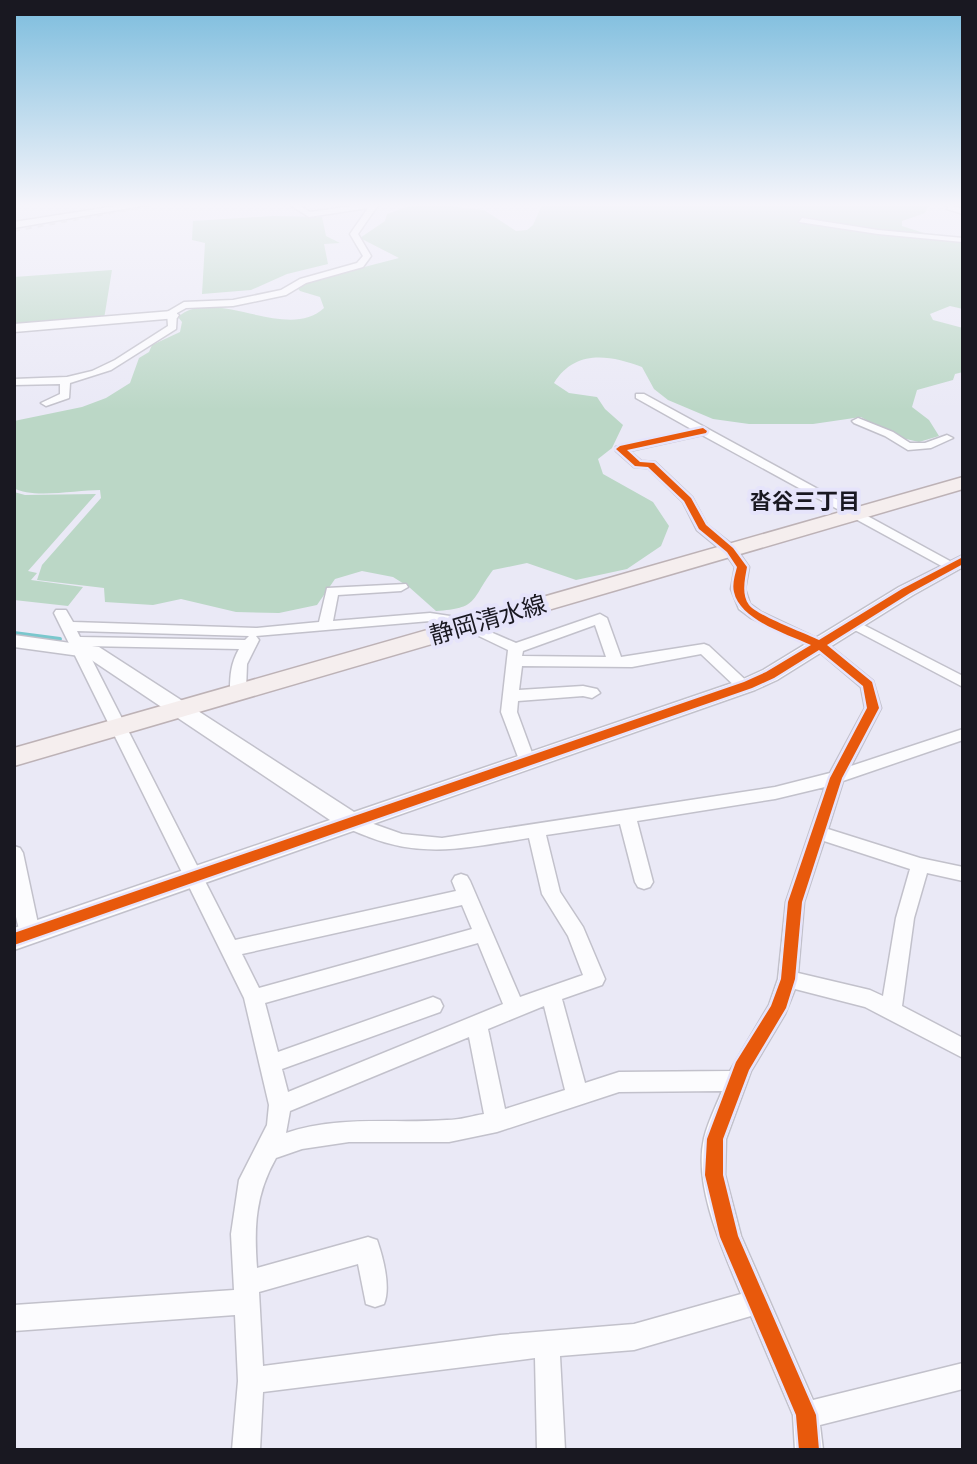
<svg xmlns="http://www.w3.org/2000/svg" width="977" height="1464" font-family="'Fira Sans Condensed','Noto Sans JP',sans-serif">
  <rect width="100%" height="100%" fill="#eae9f6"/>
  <g fill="#bbd7c6">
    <path d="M440,205L484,210L516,231L527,230L533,225L542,205H929L925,213L902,221V226L933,236L963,241V309L950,306L930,314L933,320L963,328V372L955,374L953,380L917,390L912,407L929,420L939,436L919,442L893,436L861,417L813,424H749L713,419L668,400L654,389L642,367C610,355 575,349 554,383L569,393L597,397L605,409L623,425L612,448L598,459L603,474L653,502L669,526L661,546L627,569L576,580L527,563L493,570C470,601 479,608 436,611L409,587L393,577L362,571L335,579L317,605L279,613L236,612L181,599L153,605L105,602L104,588L37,580L42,565L101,498L100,490C78,490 31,499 14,488V421L82,407L106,398L130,383L139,358L149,352L152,345L180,332L182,322L178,317C214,285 287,343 324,308L320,297L300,291L295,285L399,258L360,238L385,221L387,214L406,207Z"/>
    <polygon points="273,216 322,217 326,236 340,243 324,244 328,264 287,274 251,290 202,294 205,243 192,240 193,221"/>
    <polygon points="112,270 104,319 14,325 14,277"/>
    <polygon points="14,492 25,495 96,494 28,571 37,573 31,580 83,587 68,606 14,600"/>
  </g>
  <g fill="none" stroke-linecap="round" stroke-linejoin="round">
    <polyline stroke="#79c7cd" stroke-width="4" points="14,633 60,639"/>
    <defs>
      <g id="street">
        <polygon points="290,205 299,205 310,212 359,205 378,205 358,234 371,256 363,267 306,283 286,295 233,306 186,308 177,313 176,329 111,370 70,383 69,398 46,406 41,403 60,394 60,384 14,385 14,379 67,377 92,371 115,360 168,326 167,312 184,302 233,300 281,290 300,279 357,263 363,256 350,234 368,208 309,217"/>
        <polygon points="949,205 963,209 963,214 947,209"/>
        <polygon points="802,218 878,230 963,238 963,242 878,234 799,222"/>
        <path d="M636,394H644L959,566L952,570L947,569L702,435L629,451L641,461L655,462L692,497L707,525L735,547L749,567L745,589L750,604L761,612L825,642L873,681L881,708L851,766L963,729V740L843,781L828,829L920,858L963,867V881L927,873L914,918L902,1006L963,1038V1058L865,1007L795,989L785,1014L751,1071L726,1139L725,1175L741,1236L813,1400L963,1363V1389L820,1425L823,1450H795L793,1415L751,1316L634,1350L560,1356L565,1450H537L535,1358L263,1392L260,1450H232L238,1381L235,1315L14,1331V1305L234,1290L231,1234L239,1180L267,1125L269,1105L244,998L54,613L56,610H66L73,622L257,628L319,622L327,588L406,584L408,587L401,591L338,595L333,621L430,613L450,616L461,630L459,633H449L440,623L430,621L256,636L259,640L247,664L246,690L238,695L230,690C230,675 231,663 239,649L85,646L235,940L456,891L452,881L455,876L461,874L467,876L470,881L520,997L583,975L568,936L542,894L529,838C472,847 425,859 369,837C359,833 348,830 342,822L345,817L351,816L402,834L442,838L775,787L830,773L865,708L861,687L815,648L751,618L739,609L731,589L735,567L725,553L697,530L683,502L648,468L634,467L616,451V447L693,430L636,398ZM77,631L249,636L245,640L80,637ZM825,787L786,902L778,979L769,1005L730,1071L619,1072L585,1083L562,999L602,985L605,979L583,927L560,892L546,835L620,824L635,882L638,887L644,889L650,887L653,882L637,821L775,799ZM824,841L910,869L896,918L883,996L870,990L798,973L804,902ZM462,905L472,929L259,988L242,954ZM478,943L503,1004L288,1092L282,1069L440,1012L443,1006L440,1000L433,997L278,1052L265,1003ZM544,1006L565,1090L505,1109L488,1029ZM469,1037L484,1114C472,1116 460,1120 447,1120C393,1124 339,1115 286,1133L290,1111ZM722,1091C716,1106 708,1122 704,1138C693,1186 723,1250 741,1294L634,1324L500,1335L263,1366L259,1292L358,1264L366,1304L375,1307L384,1304C391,1287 383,1257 377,1240L368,1237L257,1268C254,1227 255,1195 276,1158L302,1149L349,1142H449L497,1132L619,1092Z"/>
        <polygon points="858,418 893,432 910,443 925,443 947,435 953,438 931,448 908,450 885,436 854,423 852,421"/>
        <path d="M600,614L607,618L621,657L704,644L709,646L752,686L749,690H739L701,654L632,667L522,666L519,690L583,686L597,689L600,693L592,698L583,696L518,701L517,712L535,761L533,765H521L501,712L508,650L460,627L467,623L472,624L516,643ZM595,625L606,657L522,656L523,651Z"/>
        <polygon points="854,620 963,676 963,687 849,627 847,624 849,621"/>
        <path d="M14,846L20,848L23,853L40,933L37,939L30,941L23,939C10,911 14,876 14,846Z"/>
      </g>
      <g id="secondary">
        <polygon points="122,205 147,205 14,228 14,222"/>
        <polygon points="172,311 179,315 177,318 14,332 14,324"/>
        <polygon points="963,555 963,567 913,595 777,680 755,690 14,950 14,928 330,820 87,657 14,647 14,635 99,647 354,812 741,680 763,670 899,587"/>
      </g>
      <polygon id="primary" points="963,477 963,489 14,766 14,748"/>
    </defs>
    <use href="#street" stroke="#c2c1cb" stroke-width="3"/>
    <use href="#secondary" stroke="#c2c1cb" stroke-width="3"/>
    <use href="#primary" stroke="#bdb2b6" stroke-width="3"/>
    <use href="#street" fill="#fcfcfe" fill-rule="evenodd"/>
    <use href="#secondary" fill="#fcfcfe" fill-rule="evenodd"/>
    <use href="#primary" fill="#f5eeee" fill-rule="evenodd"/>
    <polyline stroke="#d5d4d8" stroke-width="2" stroke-dasharray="6 6" stroke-linecap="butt" points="14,231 156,205"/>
    <defs>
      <path id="cycleway" d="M703,428L707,431L706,433L627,450L640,462L654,463L691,498L706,525L733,548L747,567C745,579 741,594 749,605C758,616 804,633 819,640L902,589L963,557V564L910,593L827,645L872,682L879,708L842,778L802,902L795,979L786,1008L749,1070L723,1139V1175L738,1236L816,1415L819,1450H799L796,1415L720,1237L705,1175L707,1139L736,1062L771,1006L781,979L788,902L830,778L867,708L863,686L819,650L774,678L752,688L14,945V933L744,682L766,672L811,645C787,634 740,620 734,592C732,584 735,575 737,567L727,552L699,529L684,501L648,467L635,466L616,449L620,446Z"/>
    </defs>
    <use href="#cycleway" stroke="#e6e4fb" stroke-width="5"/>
    <use href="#cycleway" fill="#e8590c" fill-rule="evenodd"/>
  </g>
  <linearGradient id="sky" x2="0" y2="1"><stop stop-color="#7bbcdd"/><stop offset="0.5" stop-color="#f6f5fb"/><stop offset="1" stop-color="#f6f5fb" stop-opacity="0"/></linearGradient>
  <rect width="977" height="410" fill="url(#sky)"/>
  <g text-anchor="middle" stroke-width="8" stroke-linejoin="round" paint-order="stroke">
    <g font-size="22" font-weight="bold" fill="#191821" stroke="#e6e4fb">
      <text x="805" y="509">沓谷三丁目</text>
    </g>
    <g font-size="24" fill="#191821" stroke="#e6e4fb">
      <text transform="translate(488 620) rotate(-16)" y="8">静岡清水線</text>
    </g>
  </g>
  <rect width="977" height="1464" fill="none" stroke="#191821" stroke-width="32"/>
</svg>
